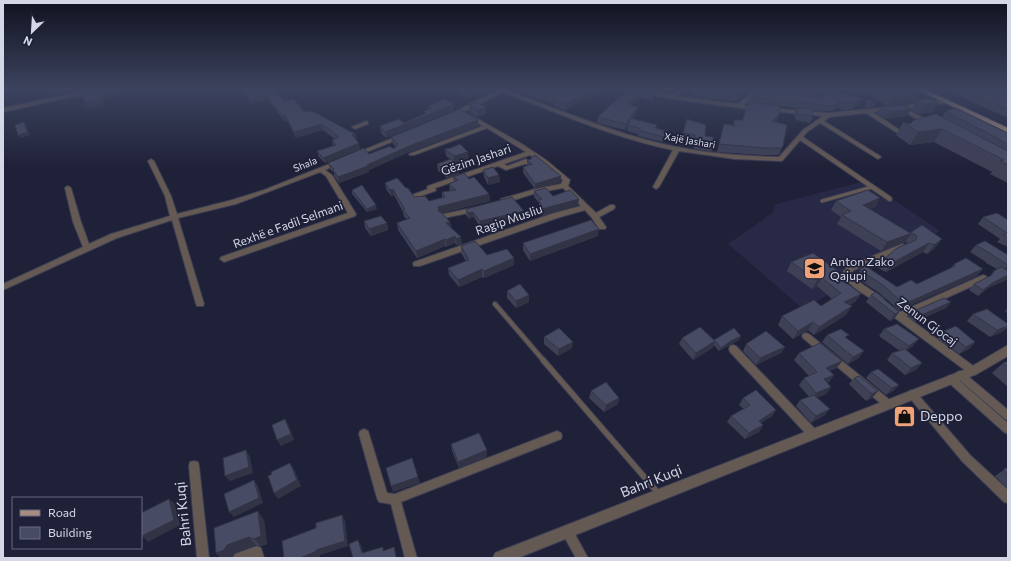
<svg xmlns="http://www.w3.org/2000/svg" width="1011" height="561" font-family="Commissioner,sans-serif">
  <rect width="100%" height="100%" fill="#1f2138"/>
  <polygon fill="#272946" points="866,181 940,231 803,309 728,244 772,213 776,204"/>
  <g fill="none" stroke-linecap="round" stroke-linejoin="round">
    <defs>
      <g id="service-far2">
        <polyline points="860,89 862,89"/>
        <polyline points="822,201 872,187"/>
      </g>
      <polyline id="service-far1" points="495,304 544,361"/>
      <polyline id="service" points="543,360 659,494"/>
      <g id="minor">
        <path d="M500,89H506V90C553,107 598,127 647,140C690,152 735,156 779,157L803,130L823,116L770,111L768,110V108L828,113L901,106L946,99L949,101L946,103L907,109L931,122L932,123L929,125L900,110L873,112L904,133L905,134L902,136L866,113L830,117L824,121L880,156L881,157L878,159L820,123L807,132L803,137L891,197L892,199L891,201H889L800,140L783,160L781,161L735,159L679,151L659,187L656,189L653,187L673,150C614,138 559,113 502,92L470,109L453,116L450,114Z"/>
        <polygon points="633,89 641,89 671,95 680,89 685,89 677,96 738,104 755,89 761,89 744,105 758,107 759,108 756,110 672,99 633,90"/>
        <polygon points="810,89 816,89 814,91 816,96 815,97 810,96 808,91"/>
        <polygon points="469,114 522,144 546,160 570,180 568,186 596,213 610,205 614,205 615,207 614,209 599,217 606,227 605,229 599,229 592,218 585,210 557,218 420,266 414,266 413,264 414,262 551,214 581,206 563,188 536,193 505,203 501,203 500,201 501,199 535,189 561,184 563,180 530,155 504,164 507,166 526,159 530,162 530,164 525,164 506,170 498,166 435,188 436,190 435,191 418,197 421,201 418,203 416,203 411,196 412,195 428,189 427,187 428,186 526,152 487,128 414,155 410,155 409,154 483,126 467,117 466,116"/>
        <polygon points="366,121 368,122 368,124 355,129 352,127"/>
        <polygon points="400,135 402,136 402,138 359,155 355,155 354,154"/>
        <polygon points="151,159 154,161 171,196 177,214 232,200 264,190 337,161 341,161 341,163 325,170 332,175 356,214 355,216 224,262 220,259 221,257 348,213 326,176 320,172 236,204 178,218 204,304 203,306 197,306 196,304 172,220 117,238 3,290 3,284 83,247 73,222 65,188 66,187 68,186 71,188 81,222 89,244 111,234 170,216 165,196 148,161"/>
        <polygon points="476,207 480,209 478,211 444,218 440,216 444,214"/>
        <path d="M902,244L905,245L906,247L905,249L854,270L851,273L853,278L883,298L884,300L883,302H877C867,296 844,284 843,272L848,266Z"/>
        <polygon points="983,275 986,276 987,278 986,280 906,316 976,368 978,371 976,374 973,375 970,374 895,318 885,308 886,306 889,305 900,312"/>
        <polygon points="806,333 809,334 891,401 893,404 891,407 888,408 885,407 803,338 802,336 803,334"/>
        <polygon points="733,345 736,346 817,431 818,434 817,437 813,439 809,437 730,352 729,349 730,346"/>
        <polygon points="960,371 963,372 1008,410 1008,420 1005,419 957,378 955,375 957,372"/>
        <polygon points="951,375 954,376 1008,423 1008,434 1004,432 948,382 946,379 948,376"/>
        <polygon points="912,390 915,391 970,455 1008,490 1008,503 1004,502 962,461 909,397 907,394 909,391"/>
        <polygon points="364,429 368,431 369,434 387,493 395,494 557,431 561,433 562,436 561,439 401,502 417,558 405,558 391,504 379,502 377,498 359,434 360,431"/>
        <polygon points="194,461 198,462 199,466 209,558 197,558 189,466 190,462"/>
        <polygon points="567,525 571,527 588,558 576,558 561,531 563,527"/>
        <polygon points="257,546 261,548 264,558 233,558 235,554"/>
      </g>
      <g id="tertiary">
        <polygon points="96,89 107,89 3,112 3,108"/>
        <polygon points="1008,345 1008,356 977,374 518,558 493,558 495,553 500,551 969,368"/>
      </g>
      <polygon id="primary" points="916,89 924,89 1008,128 1008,133"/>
    </defs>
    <use href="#service-far2" stroke="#3c3e54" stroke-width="4.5"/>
    <use href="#service-far1" stroke="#3c3e54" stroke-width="6"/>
    <use href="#service" stroke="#3c3e54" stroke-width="7"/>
    <use href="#minor" stroke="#3c3e54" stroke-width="2"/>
    <use href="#tertiary" stroke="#3c3e54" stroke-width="2"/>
    <use href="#primary" stroke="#3c3e54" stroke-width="2"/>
    <use href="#service-far2" stroke="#655953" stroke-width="3"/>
    <use href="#service-far1" stroke="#655953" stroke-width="4"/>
    <use href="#service" stroke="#655953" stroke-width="5"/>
    <use href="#minor" fill="#655953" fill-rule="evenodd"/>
    <use href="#tertiary" fill="#655953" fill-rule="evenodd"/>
    <use href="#primary" fill="#a78e80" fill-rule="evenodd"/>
  </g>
  <g fill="#3e4056">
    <polygon points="244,89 273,89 279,96 285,101 304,112 355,134 357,139 356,140 360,149 325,163 319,157 317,151 333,146 332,140 335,139 323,130 296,138 287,120 284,121 268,99 251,104"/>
    <polygon points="459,89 482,89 482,90 469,98 459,94"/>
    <polygon points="509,89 595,89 595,94 565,110 554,106 554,104 520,93"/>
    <polygon points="627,89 678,89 671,93 655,91 654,96 652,101 639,97 631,105 637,113 633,119 657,125 656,128 665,137 663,142 638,136 638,134 627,131 628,126 625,130 597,123 598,117 623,97"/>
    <polygon points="684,89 689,89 686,93 684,92"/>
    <polygon points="695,89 753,89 750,92 750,90 736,101 695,97 693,96"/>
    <polygon points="864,89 908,89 919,94 914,102 888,106 862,92"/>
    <polygon points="962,89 999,89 1008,92 1008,118 958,95"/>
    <polygon points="750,97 820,98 860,103 852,109 844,110 837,108 833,111 828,111 812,110 813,116 810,123 796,120 794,114 796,108 780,106 776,122 783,146 780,154 778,155 763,155 717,152 724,124 733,125 734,120 742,120 748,102 749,102"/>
    <polygon points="867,100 876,102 874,107 866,108 865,105"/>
    <polygon points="917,100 938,103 932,112 920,114 912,110"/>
    <polygon points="469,105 486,107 486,114 478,117 469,112"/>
    <polygon points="428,106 454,110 386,138 381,133 380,126 404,123 425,114 424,111 429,110"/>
    <polygon points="881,107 911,109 907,116 886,119 877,113"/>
    <polygon points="946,111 1008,133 1008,183 990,174 992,172 934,142 910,145 896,135 903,122 910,124 942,117"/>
    <polygon points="687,119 714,144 712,151 694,149 693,141 681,140"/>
    <polygon points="479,126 409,152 369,170 369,172 339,183 334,176 334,173 330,169 328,163 394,149 395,146 392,143 391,137"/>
    <polygon points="445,149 469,158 455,163 459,174 447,178 438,171 437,164 450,159 446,156"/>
    <polygon points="531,159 561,182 535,189 523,173 523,167 527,165 527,160"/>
    <polygon points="483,170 499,175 500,182 488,185 484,177"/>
    <polygon points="453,177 469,179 489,194 490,201 442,213 450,222 451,227 462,244 457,245 455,243 446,247 445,246 417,258 398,230 397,223 407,219 404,217 403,212 394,195 391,196 386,189 385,183 414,197 429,201 442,198 442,192 450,191 449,184 454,182"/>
    <polygon points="352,190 377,209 367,212 352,194"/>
    <polygon points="534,191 553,196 579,199 578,205 542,216 539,206 539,203 534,197"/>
    <polygon points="880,198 875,207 870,209 910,233 922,225 935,248 927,254 923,252 886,272 878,268 884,259 908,243 905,242 881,251 837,224 841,217 831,210 836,201"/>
    <polygon points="466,209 524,211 524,217 480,227 474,217 469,219 466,215"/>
    <polygon points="983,217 1008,220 1008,247 997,242 1000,239 978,224"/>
    <polygon points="364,221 387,223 388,230 371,236 365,228"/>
    <polygon points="598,236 530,261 523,250 523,243"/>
    <polygon points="976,245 1008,255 1008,270 1006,270 1008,271 1008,278 1006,280 988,288 978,296 969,290 974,284 989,277 994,271 997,269 986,263 986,262 970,252"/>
    <polygon points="461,246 487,255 514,265 484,278 482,277 459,287 449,275 448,268 466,261 461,253"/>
    <polygon points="791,262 835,275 861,294 855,302 849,305 846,315 814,335 808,330 793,339 778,325 782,316 821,306 832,299 817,286 812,289 787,271"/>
    <polygon points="954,264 977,276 899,310 878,292 855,277 864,265 897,287 917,284 951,268"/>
    <polygon points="507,291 529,295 529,302 516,308 507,298"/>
    <polygon points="871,295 899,312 894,319 890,321 866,302"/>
    <polygon points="951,302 946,308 914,322 908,317 912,312"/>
    <polygon points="1008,308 1008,314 1005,311"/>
    <polygon points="973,314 1008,324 1008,327 1002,332 990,337 967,321"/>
    <polygon points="884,329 913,346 906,350 922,363 916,370 905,375 887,360 892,353 900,351 879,336"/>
    <polygon points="944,331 975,342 969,349 959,354 937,338"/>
    <polygon points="827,335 846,338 859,358 848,364 822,342"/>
    <polygon points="544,337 572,348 558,356 544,344"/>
    <polygon points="682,338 714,340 740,339 730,345 719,351 714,345 712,348 693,360 679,344"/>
    <polygon points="746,344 785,347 781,353 756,365 743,351"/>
    <polygon points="799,353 837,368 829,371 834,375 829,382 827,383 831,387 826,394 817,397 825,415 811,423 796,406 800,400 809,397 799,385 804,378 809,376 794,360"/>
    <polygon points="1008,361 1008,387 992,373 1003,363"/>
    <polygon points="871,372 899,385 893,391 886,395 866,378"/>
    <polygon points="854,378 878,391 872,398 866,401 849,384"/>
    <polygon points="591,391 619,398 618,404 604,412 589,398"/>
    <polygon points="743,398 776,410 772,416 761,423 763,425 759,432 745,439 727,422 731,416 744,409 739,405"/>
    <polygon points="451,444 487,457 459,468 452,451"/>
    <polygon points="1008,467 1008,489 995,476"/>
    <polygon points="264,520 267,544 261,546 256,545 234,553 232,558 221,558 216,553"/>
  </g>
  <g fill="#323446">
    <polygon points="63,89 90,89 55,96 52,91"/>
    <polygon points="474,89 482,89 482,90 469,98 469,92"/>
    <polygon points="594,89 595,89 595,94 565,110 566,104"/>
    <polygon points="672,89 678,89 671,93"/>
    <polygon points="746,89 751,89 736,101 738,95"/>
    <polygon points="114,90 117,95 101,99 103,104 88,108 85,103 98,94"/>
    <polygon points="655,90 654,96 652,101 653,95"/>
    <polygon points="640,91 639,97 627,110 628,104"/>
    <polygon points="266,94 268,99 251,104 249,99"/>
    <polygon points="919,94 914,102 888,106 892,98"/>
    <polygon points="863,98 860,103 852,109 855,103"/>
    <polygon points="840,102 837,108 833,111 835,105"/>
    <polygon points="938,103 932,112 920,114 925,104"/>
    <polygon points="454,104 454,110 386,138 385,132"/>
    <polygon points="486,107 486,114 478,117 478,110"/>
    <polygon points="638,107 637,113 629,124 630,118"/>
    <polygon points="911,109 907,116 886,119 889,112"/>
    <polygon points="282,115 285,115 287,120 284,121"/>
    <polygon points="779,115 777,122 772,121"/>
    <polygon points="630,118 629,124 625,130 626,124"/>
    <polygon points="478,120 479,126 409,152 369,170 369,172 339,183 338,177 367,165 409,146"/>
    <polygon points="24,122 26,125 30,135 21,138 18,135"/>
    <polygon points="322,124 323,130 296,138 294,132"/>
    <polygon points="942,129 934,142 910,145 918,132"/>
    <polygon points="667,131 665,137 663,142 664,137"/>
    <polygon points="355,134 357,139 353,141 352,135"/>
    <polygon points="359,143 360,149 325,163 323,158"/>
    <polygon points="783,146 780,154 778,155 781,148"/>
    <polygon points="468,152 469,158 454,163 454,156"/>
    <polygon points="459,167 459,174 447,178 446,171"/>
    <polygon points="499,175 500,182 488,185 488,178"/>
    <polygon points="561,176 561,182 535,189 535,184"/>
    <polygon points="393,189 394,195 391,196 390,190"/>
    <polygon points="489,194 490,201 438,214 438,207"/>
    <polygon points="880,198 875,207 858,214 863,205"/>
    <polygon points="579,199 578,205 542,216 542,209"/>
    <polygon points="376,205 377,209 367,212 367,209"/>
    <polygon points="524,211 524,217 480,227 480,221"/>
    <polygon points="473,212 474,217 469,219 468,213"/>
    <polygon points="450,222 451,228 446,223"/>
    <polygon points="387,223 388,230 371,236 369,229"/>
    <polygon points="599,229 598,236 530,261 530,254"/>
    <polygon points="912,233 905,242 881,251 887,242"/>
    <polygon points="455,236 455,243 446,247 446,240"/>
    <polygon points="461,237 462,244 457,245 456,239"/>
    <polygon points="445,239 445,246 417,258 416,251"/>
    <polygon points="942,239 935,248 927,254 934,245"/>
    <polygon points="929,243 923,252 886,272 892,263"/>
    <polygon points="514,258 514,265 484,278 484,271"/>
    <polygon points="1008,265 1008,270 1001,272"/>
    <polygon points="482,269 482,277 459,287 458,280"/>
    <polygon points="983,269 977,276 899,310 904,304"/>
    <polygon points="1008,275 1008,278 1006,280 988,288 978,296 983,290 994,282"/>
    <polygon points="822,278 817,286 812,289 817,280"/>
    <polygon points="861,294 855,302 839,310 844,302"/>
    <polygon points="529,295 529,302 516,308 516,301"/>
    <polygon points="951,302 946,308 914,322 919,316"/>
    <polygon points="852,306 846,315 814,335 819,327"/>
    <polygon points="899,312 894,319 890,321 895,314"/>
    <polygon points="813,322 808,330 793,339 798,331"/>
    <polygon points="1008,326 1002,332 990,337 997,330"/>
    <polygon points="741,336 740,339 730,345 719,351 721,348 731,341"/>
    <polygon points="919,339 913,346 903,353 909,346"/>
    <polygon points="715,341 712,348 693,360 696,353"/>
    <polygon points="573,342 572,348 558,356 559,349"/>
    <polygon points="975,342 969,349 959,354 966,347"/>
    <polygon points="785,347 781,353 756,365 760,358"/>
    <polygon points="864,351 859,358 848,364 853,357"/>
    <polygon points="842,361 837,368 821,375 826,368"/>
    <polygon points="922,363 916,370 905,375 911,368"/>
    <polygon points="834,375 829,382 819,386 824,379"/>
    <polygon points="899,385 893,391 886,395 892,388"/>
    <polygon points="831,387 826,394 812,400 816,393"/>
    <polygon points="878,391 872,398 866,401 872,394"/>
    <polygon points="619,398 618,404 604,412 606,405"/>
    <polygon points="830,409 825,415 811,423 816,416"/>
    <polygon points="776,410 772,416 755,427 759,421"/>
    <polygon points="285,419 289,426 294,440 281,446 277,440"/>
    <polygon points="763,425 759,432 745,439 749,433"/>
    <polygon points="246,450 250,457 253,473 230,481 225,476"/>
    <polygon points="487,450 487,457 459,468 458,462"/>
    <polygon points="290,463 294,469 301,486 278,499 274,493"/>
    <polygon points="418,477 420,483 393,492 391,486"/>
    <polygon points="254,480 258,486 263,503 234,517 229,512"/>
    <polygon points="169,499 175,504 180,525 148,542 142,536"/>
    <polygon points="258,511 264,520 267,544 261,546 254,539"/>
    <polygon points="342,515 345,520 348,546 320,555 320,557 317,558 300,558 316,550"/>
    <polygon points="249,537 256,545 234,553 232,558 221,558 216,553 227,545"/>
    <polygon points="358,540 361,545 365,558 362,553"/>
    <polygon points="394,547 396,553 397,558 396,558"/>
  </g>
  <g fill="#484b64" stroke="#323446">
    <polygon points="52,89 63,89 52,91"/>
    <polygon points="90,89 114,89 114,90 98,94 100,99 85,103 81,91"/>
    <polygon points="244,89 273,89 279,96 280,96 285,101 294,99 304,112 312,111 355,134 352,135 359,143 323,158 317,151 336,145 332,140 339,137 322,124 294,132 285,115 282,115 266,94 249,99"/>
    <polygon points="460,89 474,89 469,92"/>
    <polygon points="524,89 594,89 566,104 554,100 556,99"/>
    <polygon points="627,89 648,89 655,90 653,95 640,91 628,104 638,107 630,118 657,125 655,128 667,131 664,137 639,130 639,128 628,125 630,118 626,124 598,117 620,96 623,97"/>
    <polygon points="695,89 746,89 738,95 697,91 695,90"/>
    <polygon points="759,89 794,89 820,98 824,90 863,98 855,103 847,104 840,102 835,105 831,106 750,97"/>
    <polygon points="875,89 908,89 919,94 892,98"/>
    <polygon points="963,89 999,89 1008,92 1008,109"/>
    <polygon points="929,98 938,103 925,104 917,100"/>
    <polygon points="445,99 454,104 385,132 380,126 399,119 404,123 427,113 424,111 432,108 428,106"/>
    <polygon points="867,100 876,102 868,103"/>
    <polygon points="476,102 486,107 478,110 469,105"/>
    <polygon points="748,102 780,106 779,115 772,121 787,125 783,146 781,148 765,148 719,144 724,124 735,126 734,120 743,120"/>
    <polygon points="903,105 911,109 889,112 881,107"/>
    <polygon points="797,108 812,109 813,116 798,114"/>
    <polygon points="956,108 1008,133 1008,144 946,111"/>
    <polygon points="460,109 478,120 409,146 367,165 368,166 338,177 333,170 334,169 328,163 364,148 369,154 390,146 394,149 398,144 391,137"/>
    <polygon points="936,114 1008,151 1008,165 1000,161 1004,160 942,129 918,132 903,122 910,124 914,120"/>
    <polygon points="687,119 706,125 705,136 713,137 714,144 696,142 695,135 683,133"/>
    <polygon points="24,122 27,132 18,135 15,125"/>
    <polygon points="460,144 468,152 454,156 445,149 451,148"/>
    <polygon points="535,155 561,176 535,184 523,167 532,164 527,160 531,159 532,157"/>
    <polygon points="451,159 459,167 446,171 437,164"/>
    <polygon points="493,167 499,175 488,178 483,170"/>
    <polygon points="464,173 469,179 474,177 489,194 438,207 439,212 442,213 450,222 446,223 461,237 456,239 455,236 446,240 445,239 416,251 397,223 410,218 403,210 405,210 393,189 390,190 385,183 397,178 406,188 408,188 414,197 425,196 429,201 445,197 442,192 456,190 449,184 458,180 453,177"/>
    <polygon points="362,185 376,205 367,209 352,190"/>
    <polygon points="546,188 553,196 570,190 579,199 542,209 539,200 542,199 534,191"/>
    <polygon points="868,190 880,198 863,205 910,233 922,225 942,239 934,245 929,243 892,263 884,259 897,248 916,240 917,236 912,233 887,242 842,215 851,211 836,201"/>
    <polygon points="512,197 524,211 480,221 473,212 468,213 466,209"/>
    <polygon points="997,213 1008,220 1008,237 1003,235 1007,233 983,217"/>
    <polygon points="381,216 387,223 369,229 364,221"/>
    <polygon points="591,220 599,229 530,254 523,243"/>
    <polygon points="475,241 487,255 507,249 514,258 484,271 482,269 458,280 448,268 469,260 461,246"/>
    <polygon points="985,241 1008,255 1008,265 992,255 993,255 976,245"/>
    <polygon points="813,253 838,271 833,273 861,294 844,302 852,306 819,327 813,322 798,331 782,316 814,300 821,306 841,293 822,278 817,280 791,262"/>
    <polygon points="966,258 983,269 904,304 883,285 860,270 864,265 897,287 911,280 917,284 955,266 954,264"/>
    <polygon points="1001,267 1008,271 1008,275 994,282 983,290 974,284 992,275 994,271"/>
    <polygon points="520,284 529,295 516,301 507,291"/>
    <polygon points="876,292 899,312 895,314 871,295"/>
    <polygon points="944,298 951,302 919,316 912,312"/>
    <polygon points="987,309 1008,324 1008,326 997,330 973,314"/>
    <polygon points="897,324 919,339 909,346 884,329"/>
    <polygon points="956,326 975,342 966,347 944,331"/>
    <polygon points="700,327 715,341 696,353 682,338"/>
    <polygon points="559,328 573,342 559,349 544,337"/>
    <polygon points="734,328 741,336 731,341 721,348 714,340"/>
    <polygon points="841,329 849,335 845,337 864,351 853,357 827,335"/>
    <polygon points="766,331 785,347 760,358 746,344"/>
    <polygon points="820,343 842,361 826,368 834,375 824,379 831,387 816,393 804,378 817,372 799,353"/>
    <polygon points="905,349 922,363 911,368 892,353"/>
    <polygon points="1008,361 1008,367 1003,363"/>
    <polygon points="878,369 899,385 892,388 871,372"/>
    <polygon points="859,376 878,391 872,394 854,378"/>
    <polygon points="606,382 619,398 606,405 591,391"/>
    <polygon points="756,390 776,410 759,421 763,425 749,433 731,416 750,405 743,398"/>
    <polygon points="814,395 830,409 816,416 800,400"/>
    <polygon points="285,419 291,434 277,440 272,425"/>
    <polygon points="479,433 487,450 458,462 451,444"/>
    <polygon points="246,450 249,467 225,476 223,458"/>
    <polygon points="412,458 418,477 391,486 386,468"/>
    <polygon points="290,463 297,480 274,493 268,476 272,474 271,472"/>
    <polygon points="1008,467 1008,474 1003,470"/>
    <polygon points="254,480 259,498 229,512 224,494"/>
    <polygon points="169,499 174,520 142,536 141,533 141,513"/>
    <polygon points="258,511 261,536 254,539 249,537 227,545 224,550 216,553 214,528"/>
    <polygon points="342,515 345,541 316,550 317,551 300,558 284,558 282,541 316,528 316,523"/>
    <polygon points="358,540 362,553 383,547 383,551 394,547 396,558 353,558 349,544"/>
  </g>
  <linearGradient id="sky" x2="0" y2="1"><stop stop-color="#11121f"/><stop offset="0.53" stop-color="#3c435e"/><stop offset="1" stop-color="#3c435e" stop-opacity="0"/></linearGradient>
  <rect width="1011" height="167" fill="url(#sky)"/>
  <defs>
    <symbol id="school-square" viewBox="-11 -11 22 22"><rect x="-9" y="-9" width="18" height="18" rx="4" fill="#efa377" stroke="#1f2138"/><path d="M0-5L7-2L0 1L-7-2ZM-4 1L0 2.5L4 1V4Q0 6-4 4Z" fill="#111"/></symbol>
    <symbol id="shop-square" viewBox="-11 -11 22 22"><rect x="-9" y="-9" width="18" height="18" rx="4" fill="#efa377" stroke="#1f2138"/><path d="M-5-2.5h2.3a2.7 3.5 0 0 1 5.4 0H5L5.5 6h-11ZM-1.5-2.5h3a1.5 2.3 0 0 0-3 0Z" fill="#111"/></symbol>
  </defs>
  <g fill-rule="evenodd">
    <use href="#school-square" x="802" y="256" width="25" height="25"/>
    <use href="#shop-square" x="892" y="404" width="25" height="25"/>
  </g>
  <g text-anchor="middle" stroke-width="3.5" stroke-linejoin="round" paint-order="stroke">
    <g font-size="10" fill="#d4d7e6" stroke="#1f2138">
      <text transform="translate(690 140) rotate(10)" y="4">Xajë Jashari</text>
      <text transform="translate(305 164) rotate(-22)" y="4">Shala</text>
    </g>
    <g font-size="12" fill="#d4d7e6" stroke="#1f2138">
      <text transform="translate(476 160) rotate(-19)" y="4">Gëzim Jashari</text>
      <text transform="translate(509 220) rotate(-19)" y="4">Ragip Musliu</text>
      <text transform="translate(288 225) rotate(-20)" y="4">Rexhë e Fadil Selmani</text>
      <text transform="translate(927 322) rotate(37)" y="4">Zenun Gjocaj</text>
    </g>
    <g font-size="12" fill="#d4d7e6" stroke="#1f2138" text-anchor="start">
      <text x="830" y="266">Anton Zako<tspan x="830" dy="14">Qajupi</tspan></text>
    </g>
    <g font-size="14" fill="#d4d7e6" stroke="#1f2138" text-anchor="start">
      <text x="920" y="421">Deppo</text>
    </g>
    <g font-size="14" fill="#d4d7e6" stroke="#1f2138">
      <text transform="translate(651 481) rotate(-22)" y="5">Bahri Kuqi</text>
      <text transform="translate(183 514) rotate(-96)" y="5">Bahri Kuqi</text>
    </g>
  </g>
  <rect width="1011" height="561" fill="none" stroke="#d4d7e6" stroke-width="8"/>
  <rect x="12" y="497" width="130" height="52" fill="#1f2138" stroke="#676a7e"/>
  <rect x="20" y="510" width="20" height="6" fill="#a78e80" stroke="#676a7e"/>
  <text x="48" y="517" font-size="12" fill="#d4d7e6">Road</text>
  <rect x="20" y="527" width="20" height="12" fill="#484b64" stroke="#676a7e"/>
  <text x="48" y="537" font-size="12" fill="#d4d7e6">Building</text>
  <g transform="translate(32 32) rotate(205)" stroke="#1f2138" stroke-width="3" paint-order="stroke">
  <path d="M0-3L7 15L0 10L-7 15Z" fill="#d4d7e6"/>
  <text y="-6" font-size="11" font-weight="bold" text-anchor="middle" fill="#d4d7e6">N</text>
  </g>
</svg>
